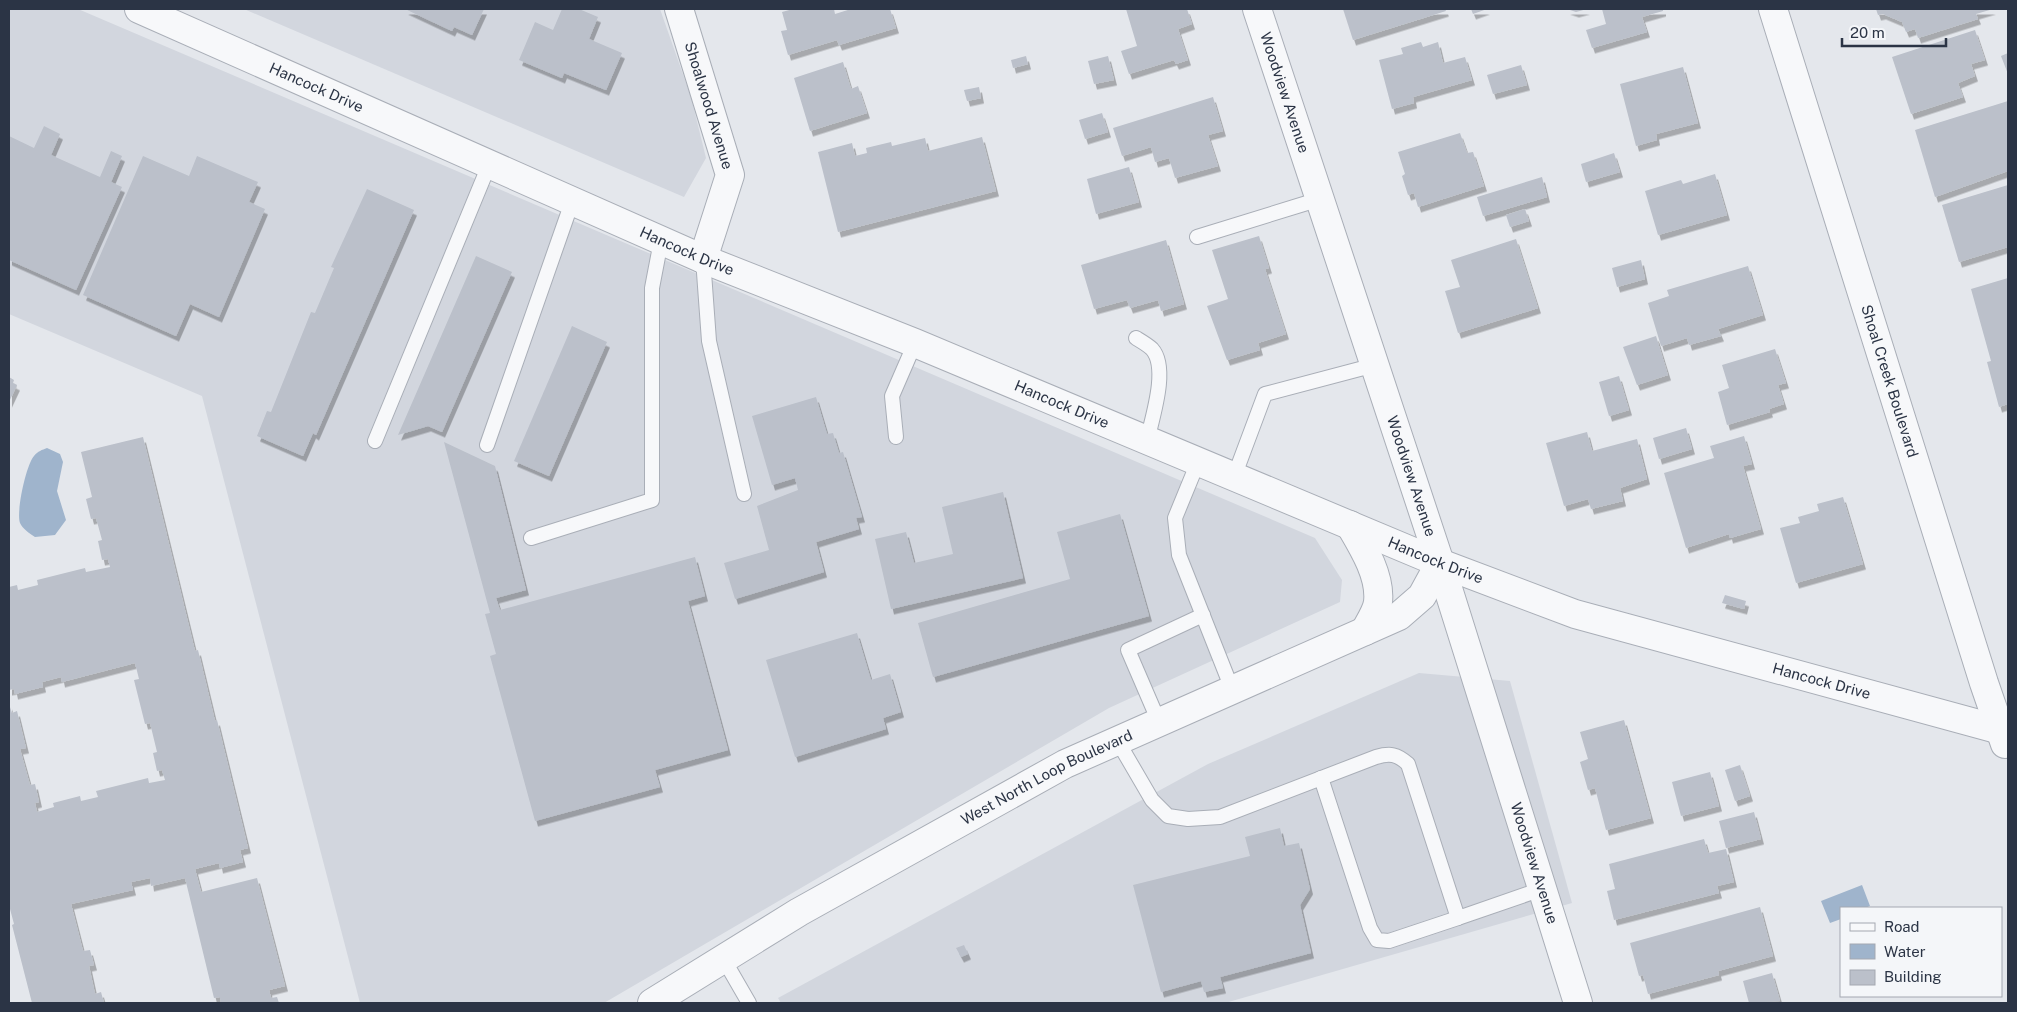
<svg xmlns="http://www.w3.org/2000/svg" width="2017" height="1012" font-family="'Public Sans',sans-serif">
  <defs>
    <filter id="shadow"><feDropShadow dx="3" dy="5.5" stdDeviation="0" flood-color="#0004"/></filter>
  </defs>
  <rect width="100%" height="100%" fill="#e4e7ec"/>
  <g fill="#d2d6de">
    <polygon points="9,9 78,9 1315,538 1342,580 1340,602 1109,708 604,1003 360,1003 202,396 9,314"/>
    <polygon points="244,9 660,9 691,97 706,158 684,197"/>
    <polygon points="1419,673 1510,681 1572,903 1225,1003 781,1003 778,998 1208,764"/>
  </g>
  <g fill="#9fb4cc">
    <path d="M47,448L60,454L63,462L57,491L66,520L55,535L35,537C29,533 23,529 20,523C16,512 26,465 34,456C38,451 42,450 47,448Z"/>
    <polygon points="1862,885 1870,906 1865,908 1841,908 1841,919 1830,923 1821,901"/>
  </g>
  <g fill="#bbc0ca" filter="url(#shadow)">
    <polygon points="405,9 484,9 472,35 454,27 452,31"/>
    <polygon points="562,9 579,9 598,17 589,39 622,53 606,90 564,73 562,78 519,60 535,22 553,30"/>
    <polygon points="793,9 834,9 835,14 851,9 890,9 896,28 839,45 837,40 788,55 781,31 787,30 782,12"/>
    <polygon points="1126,9 1187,9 1192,24 1178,29 1188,60 1176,64 1174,60 1129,74 1121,51 1137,46"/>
    <polygon points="1343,9 1445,9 1446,11 1353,40"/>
    <polygon points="1471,9 1487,9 1473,14"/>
    <polygon points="1567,9 1587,9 1576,12"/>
    <polygon points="1602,9 1663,9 1663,11 1642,17 1647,32 1592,48 1586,30 1606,24"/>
    <polygon points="1876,9 1993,9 1976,14 1978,19 1918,38 1915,29 1906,32 1902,22 1883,14 1878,15"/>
    <polygon points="1975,30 1985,60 1971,64 1975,76 1958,83 1963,97 1911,114 1892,57"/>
    <polygon points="1421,42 1423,47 1438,42 1443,63 1465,57 1472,80 1413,97 1414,103 1392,109 1379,60 1403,54 1401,48"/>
    <polygon points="2008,53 2008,74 2001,56"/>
    <polygon points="1026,56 1028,64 1013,68 1011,60"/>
    <polygon points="1108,56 1114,80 1094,84 1088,61"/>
    <polygon points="843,62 851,89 858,86 867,113 810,131 794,78"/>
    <polygon points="1521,65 1527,85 1493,94 1487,75"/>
    <polygon points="1683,67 1698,123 1656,134 1657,140 1636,146 1620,84"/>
    <polygon points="979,87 981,98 967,101 964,90"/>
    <polygon points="1213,97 1223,131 1208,135 1218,166 1175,178 1169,158 1155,162 1151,147 1122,156 1113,128"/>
    <polygon points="2008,101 2008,171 1935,197 1915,130"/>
    <polygon points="1102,113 1108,132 1085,139 1079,120"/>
    <polygon points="44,126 60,134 51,155 100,177 111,151 122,156 111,182 122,187 76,290 9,260 9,136 34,148"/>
    <polygon points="1460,133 1467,153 1473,152 1484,186 1418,207 1414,193 1408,195 1402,176 1405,174 1398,152"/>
    <polygon points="982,137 996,191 838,232 818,152 852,143 855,156 867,153 866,148 891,142 892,146 925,138 928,151"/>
    <polygon points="1614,153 1620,172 1586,182 1581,164"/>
    <polygon points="143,156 189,176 197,156 258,182 249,202 265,209 219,317 190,304 176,336 83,295"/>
    <polygon points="1129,167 1139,202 1096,214 1087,179"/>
    <polygon points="1715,174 1727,215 1658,235 1645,191 1681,180 1683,184"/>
    <polygon points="1542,177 1547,197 1483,216 1477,197"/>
    <polygon points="2008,185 2008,247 1959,262 1942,205"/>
    <polygon points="367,189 414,210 316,435 313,433 303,456 257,436 267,411 271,412 311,312 315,313 334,268 331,267"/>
    <polygon points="1525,209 1529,221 1510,227 1506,215"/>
    <polygon points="1259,236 1269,268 1265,269 1286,334 1258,343 1260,350 1227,360 1207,306 1228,299 1212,250"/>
    <polygon points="1516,239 1538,308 1458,333 1445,291 1460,287 1451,260"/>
    <polygon points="1166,240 1184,304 1161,311 1158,300 1130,308 1127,300 1094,309 1081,265"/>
    <polygon points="476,256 512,272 442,432 428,426 398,435"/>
    <polygon points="1641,260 1645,279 1617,287 1612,268"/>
    <polygon points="1748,266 1763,315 1718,329 1721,336 1689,345 1687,338 1661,346 1648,303 1669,296 1667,290"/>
    <polygon points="2008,278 2008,404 1999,407 1987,362 1991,361 1971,289"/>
    <polygon points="572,326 607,342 549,476 514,461"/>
    <polygon points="1656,336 1668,375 1637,385 1623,347"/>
    <polygon points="1775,349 1786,383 1778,385 1784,404 1769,409 1770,412 1727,425 1718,392 1729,388 1722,365"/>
    <polygon points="1619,376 1629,410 1609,416 1599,382"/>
    <polygon points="9,377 14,380 13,383 17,385 9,402"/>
    <polygon points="816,397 827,434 833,433 839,453 843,452 862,517 856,518 859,529 816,542 824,572 735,599 724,563 769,550 757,506 798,490 795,478 772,485 752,416"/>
    <polygon points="1686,428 1692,449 1659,459 1653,438"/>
    <polygon points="1587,432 1592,451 1637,439 1647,479 1620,488 1623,501 1591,509 1588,499 1564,506 1546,443"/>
    <polygon points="1744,436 1752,464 1743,466 1761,529 1730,538 1729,534 1686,548 1664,473 1714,458 1710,446"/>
    <polygon points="143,437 195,651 198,650 215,721 217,720 248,848 240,850 243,862 220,868 219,863 195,869 201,892 257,878 285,986 269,990 271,998 277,997 279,1003 221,1003 220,997 214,998 185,878 151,886 150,878 131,882 133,890 71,904 83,951 90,950 94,965 89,966 95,994 101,992 104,1003 32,1003 12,925 14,924 10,909 9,910 9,704 12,713 17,711 26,748 20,749 30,785 35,784 39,802 35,803 37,812 54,807 53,803 80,796 81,801 98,797 96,791 148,778 149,783 165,780 162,770 157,771 153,753 157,752 150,723 145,724 134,680 139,679 135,663 62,682 61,677 42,682 43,687 15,694 14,689 9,690 9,587 17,585 18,590 38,585 37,580 85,568 86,572 110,567 108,559 102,560 98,541 102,540 96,518 91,519 86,499 92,497 81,452"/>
    <polygon points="444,442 495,466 526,590 496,598 500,610 695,557 705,596 688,601 728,750 655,770 660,787 535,821 490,656 496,654 485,614 490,613"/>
    <polygon points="1003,492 1023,578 891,609 875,539 906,532 914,563 953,554 942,507"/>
    <polygon points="1843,497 1863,564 1796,583 1780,528 1800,523 1798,517 1819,511 1817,504"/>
    <polygon points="1120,514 1149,616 933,677 918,623 1070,579 1057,532"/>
    <polygon points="1725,595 1746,601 1744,609 1722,603"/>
    <polygon points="857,633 871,680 890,674 901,712 883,718 886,729 795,757 766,660"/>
    <polygon points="1624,720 1651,818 1606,830 1595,788 1588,790 1580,762 1588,759 1580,732"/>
    <polygon points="1740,765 1750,796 1735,801 1725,770"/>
    <polygon points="1710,772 1719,806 1681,816 1672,782"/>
    <polygon points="1754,812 1761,839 1726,848 1719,821"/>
    <polygon points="1280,828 1284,846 1299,843 1310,889 1300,905 1311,953 1220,977 1223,988 1204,992 1201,981 1161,992 1133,885 1250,856 1245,837"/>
    <polygon points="1704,839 1708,853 1726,849 1734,882 1717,886 1719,893 1614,920 1607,891 1615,889 1609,864"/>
    <polygon points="1760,907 1773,956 1718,971 1719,975 1648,994 1643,975 1639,976 1630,943"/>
    <polygon points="964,945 968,954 961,957 956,948"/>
    <polygon points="1772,973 1780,1001 1749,1003 1743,981"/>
  </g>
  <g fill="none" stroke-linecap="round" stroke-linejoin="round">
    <defs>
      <g id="service">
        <polyline points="1197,237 1320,199"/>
        <polyline points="703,259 709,341 744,494"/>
        <path d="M1136,338C1141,341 1148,345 1152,349C1169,368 1152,418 1147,441"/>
        <polyline points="896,437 892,396 915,343"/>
        <polyline points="375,441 489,165"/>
        <polyline points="487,445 572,202"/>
        <polyline points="1198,462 1175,518 1179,555 1232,689"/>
        <polyline points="1234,477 1265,394 1375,365"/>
        <polyline points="531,538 652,500 652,288 661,241"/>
        <polyline points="1159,722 1128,650 1203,615"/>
        <path d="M1117,740L1152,800L1168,816L1188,819L1220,817L1376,757C1390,753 1397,754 1408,764L1458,918L1542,889"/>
        <polyline points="1321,778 1370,928 1377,940 1389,941 1458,918"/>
        <polyline points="723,958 749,1003"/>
      </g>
      <g id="minor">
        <path id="s1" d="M679,9L730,175L703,259"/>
        <path id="s2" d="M1257,9L1440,563L1578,1003"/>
      </g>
      <g id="tertiary">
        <path id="s3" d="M139,9L703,259L915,343L1440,563L1575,614L2008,732"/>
        <path id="s4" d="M1773,9L1984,683L2005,744"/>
        <path d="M1350,525C1363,547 1381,576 1378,602C1377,611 1369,623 1365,631"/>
        <path id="s5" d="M652,1003L799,912L1065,764L1399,616L1422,596L1440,563"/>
      </g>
    </defs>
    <use href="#service" stroke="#a9aeb7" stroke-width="16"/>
    <use href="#minor" stroke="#a9aeb7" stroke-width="30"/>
    <use href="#tertiary" stroke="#a9aeb7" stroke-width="30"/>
    <use href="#service" stroke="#f7f8fa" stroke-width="14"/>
    <use href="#minor" stroke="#f7f8fa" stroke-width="28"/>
    <use href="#tertiary" stroke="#f7f8fa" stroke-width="28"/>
  </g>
  <g text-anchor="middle" stroke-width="4" stroke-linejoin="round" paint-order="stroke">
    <g font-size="15" fill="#2b3445" stroke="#f4f6f9">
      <text dy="5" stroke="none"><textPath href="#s3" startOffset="194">Hancock Drive</textPath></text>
      <text dy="5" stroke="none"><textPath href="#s2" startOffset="88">Woodview Avenue</textPath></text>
      <text dy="5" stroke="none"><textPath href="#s1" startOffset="101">Shoalwood Avenue</textPath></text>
      <text dy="5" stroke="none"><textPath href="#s3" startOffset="599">Hancock Drive</textPath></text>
      <text dy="5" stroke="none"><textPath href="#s4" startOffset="390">Shoal Creek Boulevard</textPath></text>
      <text dy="5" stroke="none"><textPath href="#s3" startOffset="1004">Hancock Drive</textPath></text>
      <text dy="5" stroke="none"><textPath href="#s2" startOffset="492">Woodview Avenue</textPath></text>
      <text dy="5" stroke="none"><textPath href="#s3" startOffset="1409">Hancock Drive</textPath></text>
      <text dy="5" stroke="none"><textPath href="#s3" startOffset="1814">Hancock Drive</textPath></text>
      <text dy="5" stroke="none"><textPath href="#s5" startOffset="455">West North Loop Boulevard</textPath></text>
      <text dy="5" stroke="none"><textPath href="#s2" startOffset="898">Woodview Avenue</textPath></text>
    </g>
  </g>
  <rect width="2017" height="1012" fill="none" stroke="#2b3445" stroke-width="20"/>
  <rect x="1840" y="907" width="162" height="90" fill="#f4f6f9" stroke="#a4a8b1"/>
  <rect x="1850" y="923" width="25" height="8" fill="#f7f8fa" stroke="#a4a8b1"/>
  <text x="1884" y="932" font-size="15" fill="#2b3445">Road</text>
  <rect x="1850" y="944" width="25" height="15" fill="#9fb4cc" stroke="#a4a8b1"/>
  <text x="1884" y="957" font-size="15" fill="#2b3445">Water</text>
  <rect x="1850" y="970" width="25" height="15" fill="#bbc0ca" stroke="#a4a8b1"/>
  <text x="1884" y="982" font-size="15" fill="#2b3445">Building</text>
  <path d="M1842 38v8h104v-8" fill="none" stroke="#2b3445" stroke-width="2.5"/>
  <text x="1850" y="38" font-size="15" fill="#2b3445" stroke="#f4f6f9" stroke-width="4" paint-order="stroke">20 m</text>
</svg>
